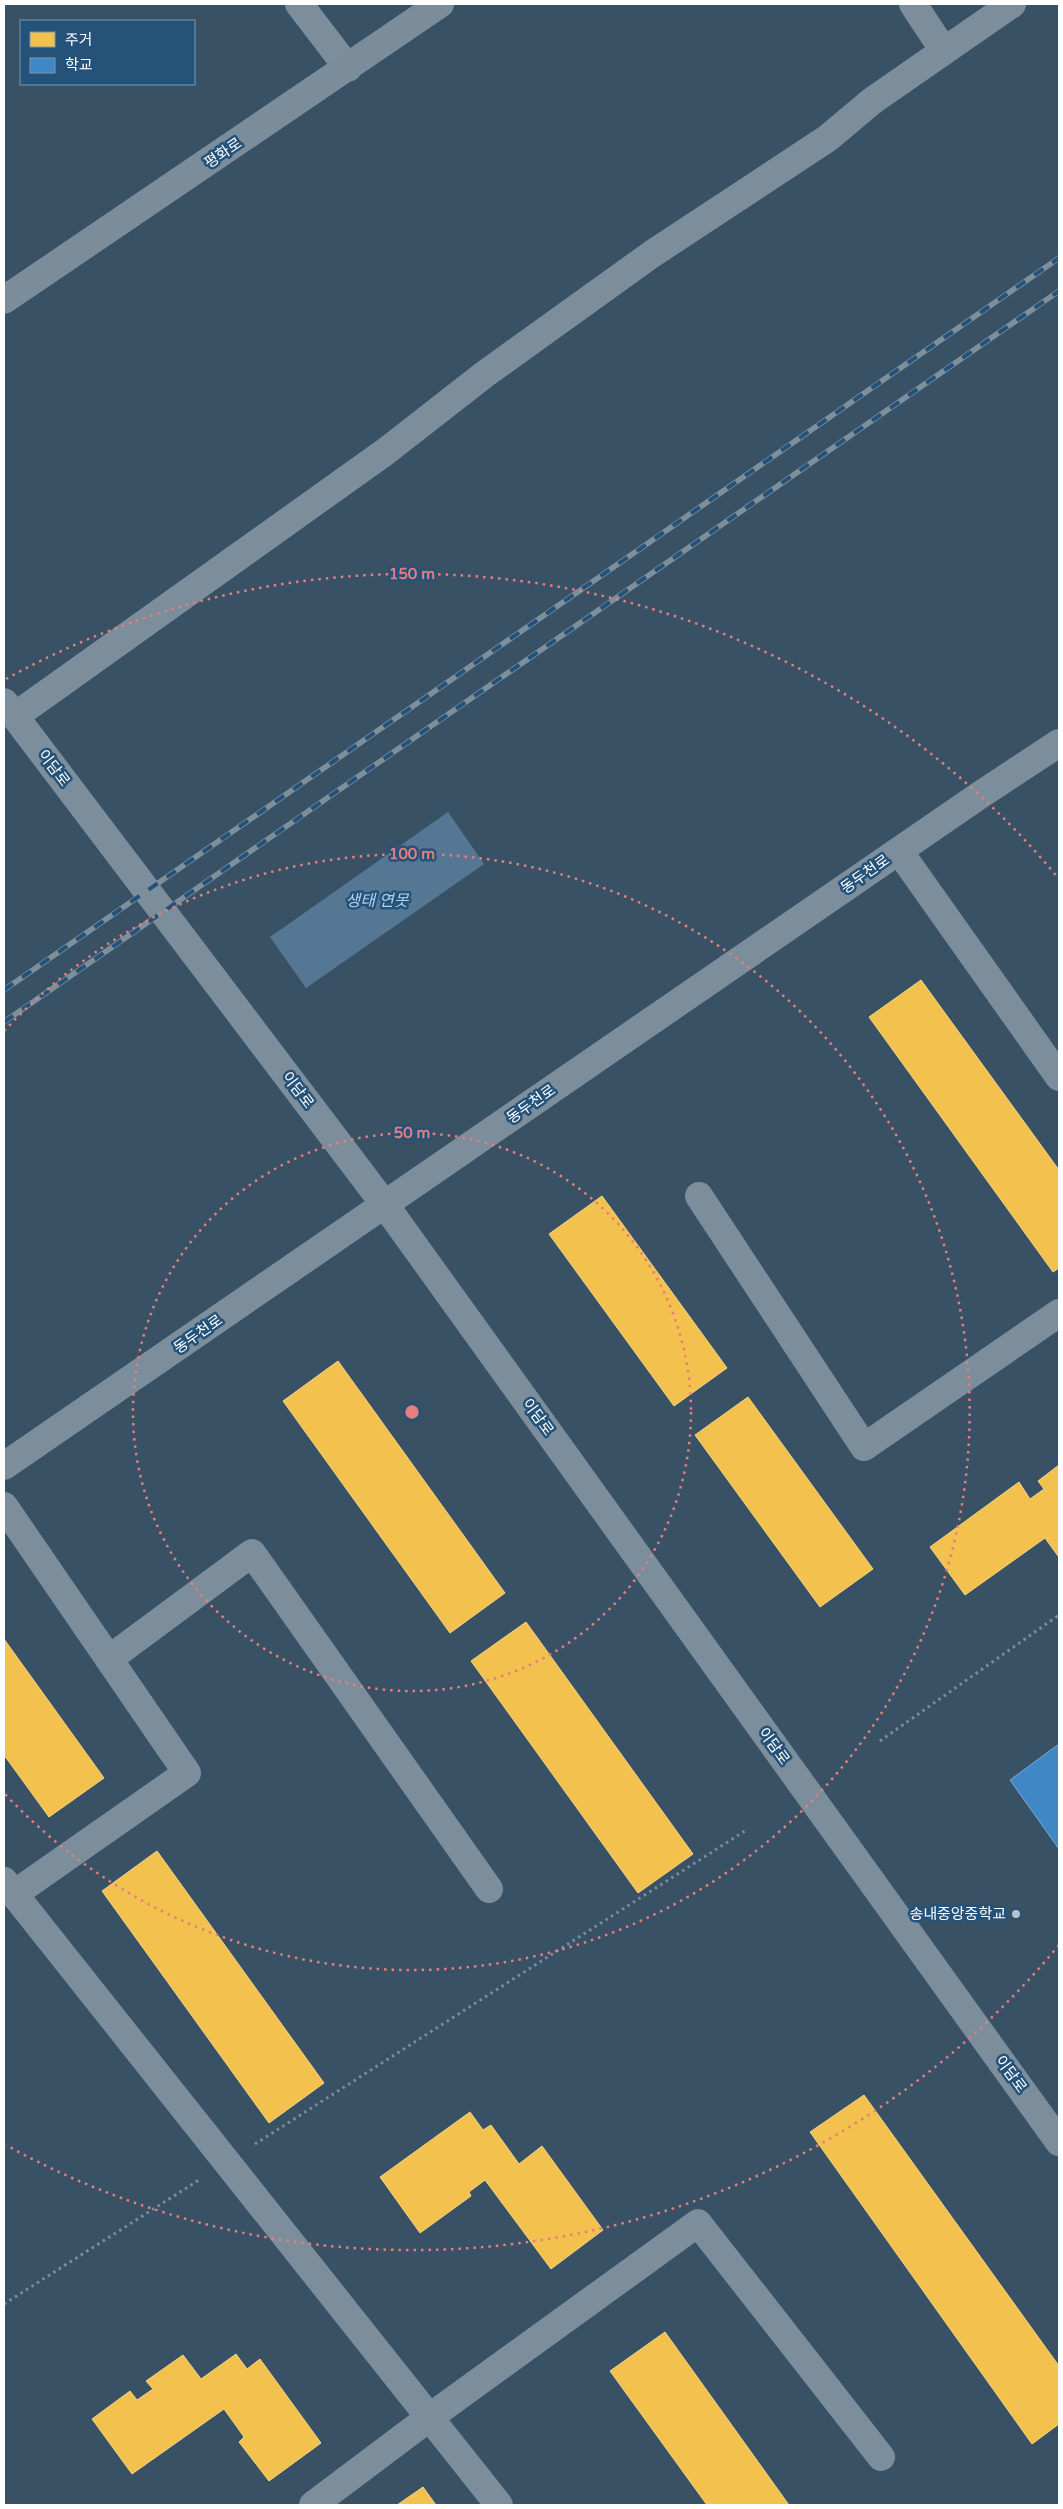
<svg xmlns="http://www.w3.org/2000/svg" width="1063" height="2509" font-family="'Varela Round','Noto Sans KR',sans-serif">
  <rect width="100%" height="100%" fill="#385165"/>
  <polygon fill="#567793" points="448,812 484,864 306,988 270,937"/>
  <g fill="#f2c14e" stroke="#f6d483">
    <polygon points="921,980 1059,1170 1059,1268 1053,1272 869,1017"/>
    <polygon points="602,1196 727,1368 674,1406 549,1234"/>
    <polygon points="338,1361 505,1593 450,1633 283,1401"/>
    <polygon points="748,1397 873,1569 820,1607 695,1435"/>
    <polygon points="1059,1465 1059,1555 1058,1556 1045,1538 965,1595 930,1547 1019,1482 1030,1499 1044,1489 1038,1481"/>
    <polygon points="526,1622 693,1854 638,1893 471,1661"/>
    <polygon points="4,1639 104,1778 49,1817 4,1755"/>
    <polygon points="157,1851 324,2083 269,2123 102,1891"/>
    <polygon points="864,2095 1059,2366 1059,2424 1032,2444 810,2132"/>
    <polygon points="470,2112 483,2130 491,2125 519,2164 542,2146 603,2230 551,2269 485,2180 469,2192 471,2196 420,2233 380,2177"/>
    <polygon points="665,2332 789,2505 707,2505 610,2371"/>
    <polygon points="236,2354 247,2369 260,2359 321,2443 269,2481 239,2442 244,2437 224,2409 132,2474 92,2419 130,2391 137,2400 153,2389 146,2381 183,2355 201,2379"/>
    <polygon points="423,2487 436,2505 397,2505"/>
  </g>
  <polygon fill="#3f88c5" stroke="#79acd6" points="1059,1744 1059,1849 1010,1780"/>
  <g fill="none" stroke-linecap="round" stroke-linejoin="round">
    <g stroke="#7c8d9c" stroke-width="3" stroke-dasharray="2.5 4" stroke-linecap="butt">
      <polyline points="880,1741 1059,1615"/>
      <polyline points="255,2144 748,1829"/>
      <polyline points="4,2304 199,2180"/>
    </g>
    <g stroke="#7c8d9c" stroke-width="28">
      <polyline points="299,4 348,68"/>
      <polyline points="913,4 944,51 1012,4"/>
      <polyline points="4,702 385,1205 1059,2142"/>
      <polyline points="15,716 385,452 485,374 652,254 828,138 872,101 944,51"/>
      <polyline points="899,851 1059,1077"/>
      <polyline points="699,1196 864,1447 1059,1313"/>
      <polyline points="4,1466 980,795 1059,743"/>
      <polyline points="4,1506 187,1773 14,1894 4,1881"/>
      <polyline points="109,1659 252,1553 489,1889"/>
      <polyline points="14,1894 499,2505"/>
      <polyline points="313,2505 430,2417 698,2223 881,2457"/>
    </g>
    <polyline stroke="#7b8c9b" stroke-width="28" points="4,300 440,4"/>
    <defs>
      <g id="rail">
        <polyline points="4,990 1059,258"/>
        <polyline points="4,1022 1059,291"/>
      </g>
    </defs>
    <use href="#rail" stroke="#7e8f9c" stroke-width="5.5"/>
    <use href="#rail" stroke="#245279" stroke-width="4" stroke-dasharray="11" stroke-linecap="butt"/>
  </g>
  <g fill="none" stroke="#e67e7e" stroke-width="2.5" stroke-dasharray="2.5 5">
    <circle cx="412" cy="1412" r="279"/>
    <path d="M4 1031A558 558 0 1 1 4 1793"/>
    <path d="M1059 1945A838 838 0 0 1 6 2145M6 679A838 838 0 0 1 1059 879"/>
  </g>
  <circle fill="#b9c2c9" stroke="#245279" stroke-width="2" cx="1016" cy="1914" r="5"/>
  <g text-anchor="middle" stroke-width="5" stroke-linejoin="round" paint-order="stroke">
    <g font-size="15" fill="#fff" stroke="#245279">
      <text transform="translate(223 153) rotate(-34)" y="5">평화로</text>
      <text transform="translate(54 768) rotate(53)" y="5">이담로</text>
      <text transform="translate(865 874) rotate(-35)" y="5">동두천로</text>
      <text transform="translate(298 1090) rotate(53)" y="5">이담로</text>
      <text transform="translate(531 1104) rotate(-35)" y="5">동두천로</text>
      <text transform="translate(198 1334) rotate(-35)" y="5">동두천로</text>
      <text transform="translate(538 1417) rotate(54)" y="5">이담로</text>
      <text transform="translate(774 1746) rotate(54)" y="5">이담로</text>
      <text transform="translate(1011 2074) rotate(54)" y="5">이담로</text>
    </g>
    <g font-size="15" fill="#fff" stroke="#245279" text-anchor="end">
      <text x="1006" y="1919">송내중앙중학교</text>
    </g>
    <g font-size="16" font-style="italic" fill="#b1d2ec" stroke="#245279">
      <text x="377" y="906">생태 연못</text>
    </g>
  </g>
  <circle cx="412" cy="1412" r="8" fill="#e67e7e" stroke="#245279" stroke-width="2.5"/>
  <g font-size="15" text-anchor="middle" font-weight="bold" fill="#e67e7e" stroke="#245279" stroke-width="5" stroke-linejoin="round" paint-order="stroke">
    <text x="412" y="579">150 m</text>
    <text x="412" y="859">100 m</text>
    <text x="412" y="1138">50 m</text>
  </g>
  <rect width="1063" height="2509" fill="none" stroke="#ffffff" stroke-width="10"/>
  <rect x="20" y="20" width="175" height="65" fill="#245279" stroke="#7c97af"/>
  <rect x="30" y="32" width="25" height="15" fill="#f2c14e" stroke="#7c97af"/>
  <text x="65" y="45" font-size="15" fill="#ffffff">주거</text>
  <rect x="30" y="58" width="25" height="15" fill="#3f88c5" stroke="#7c97af"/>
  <text x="65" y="70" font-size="15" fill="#ffffff">학교</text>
</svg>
